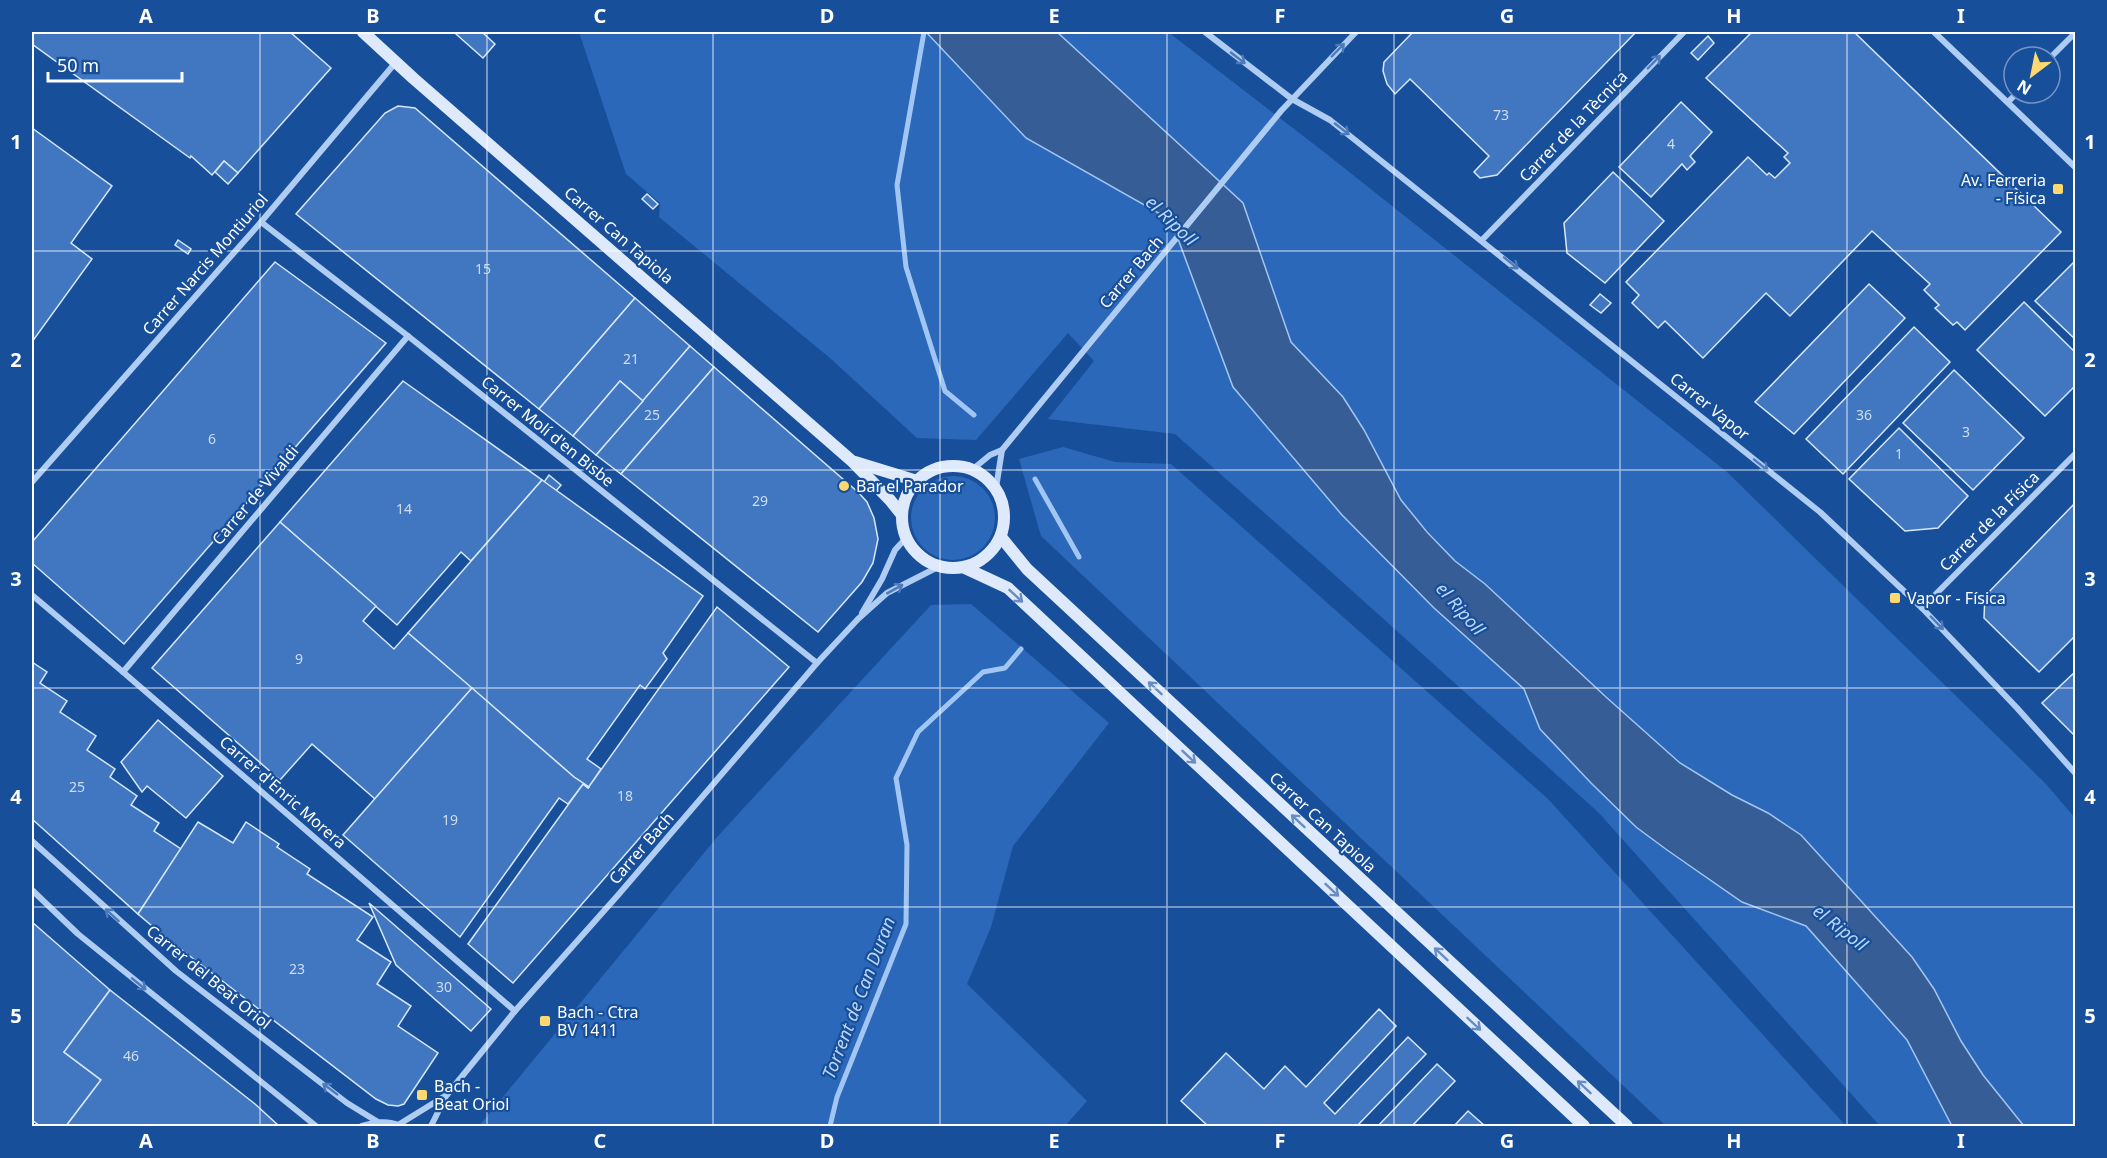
<svg xmlns="http://www.w3.org/2000/svg" width="2107" height="1158" font-family="'Noto Sans',sans-serif">
  <rect width="100%" height="100%" fill="#184f9b"/>
  <g fill="#2c68b9">
    <polygon points="579,32 926,32 1026,138 1171,220 1233,387 1342,515 1434,608 1524,689 1540,729 1591,783 1636,827 1667,851 1742,902 1806,926 1907,1040 1952,1126 1880,1126 1598,812 1318,560 1175,434 1048,419 1094,361 1068,333 976,440 917,438 830,358 659,217 660,203 626,174"/>
    <polygon points="1057,32 1168,32 1324,152 1727,472 2045,783 2075,818 2075,1126 2024,1126 1983,1075 1961,1041 1934,989 1912,957 1801,835 1768,813 1732,795 1680,763 1606,697 1485,584 1455,561 1414,516 1401,500 1364,430 1343,397 1291,342 1243,203"/>
    <polygon points="1063,447 1115,462 1171,464 1548,799 1846,1126 1666,1126 1041,536 1019,459"/>
    <circle cx="953" cy="518" r="42"/>
    <polygon points="971,604 1109,723 1013,846 991,927 967,984 1087,1101 1065,1126 479,1126 718,836 931,605"/>
  </g>
  <polygon fill="#365d95" stroke="#a2c6f4" stroke-width="1.5" points="926,32 1057,32 1243,203 1291,342 1343,397 1364,430 1401,500 1427,532 1455,561 1485,584 1606,697 1680,763 1732,795 1768,813 1801,835 1912,957 1934,989 1961,1041 1983,1075 2024,1126 1952,1126 1907,1040 1806,926 1742,902 1667,850 1636,827 1591,783 1540,729 1524,689 1434,608 1342,515 1233,387 1171,220 1026,138"/>
  <g fill="none" stroke-linecap="round" stroke-linejoin="round">
    <g stroke="#a2c6f4" stroke-width="5">
      <polyline points="924,32 897,185 906,267 945,391 974,415"/>
      <polyline points="1035,479 1079,557"/>
      <polyline points="830,1126 837,1097 906,924 907,845 896,778 918,732 983,672 1005,668 1021,649"/>
    </g>
  </g>
  <g fill="#4177c1" stroke="#d7e7fc" stroke-width="1.5">
    <polygon points="32,32 290,32 331,68 238,173 224,161 212,175 191,156 190,158 32,44"/>
    <polygon points="458,32 482,32 495,44 483,58 456,34"/>
    <polygon points="1413,32 1636,32 1497,175 1480,178 1474,172 1489,156 1410,79 1395,94 1387,84 1383,71 1384,62"/>
    <polygon points="1752,32 1854,32 2061,232 1965,330 1957,322 1953,325 1935,308 1939,305 1924,290 1930,284 1872,231 1790,316 1766,293 1703,358 1665,321 1658,328 1632,303 1639,295 1626,282 1748,157 1767,175 1769,173 1775,178 1790,163 1784,157 1788,153 1706,78"/>
    <polygon points="1708,36 1714,43 1698,60 1691,53"/>
    <polygon points="1681,102 1712,132 1690,156 1695,162 1687,170 1682,164 1651,197 1619,167"/>
    <polygon points="398,106 415,108 635,298 539,409 296,214 385,113"/>
    <polygon points="32,128 112,186 71,243 92,259 32,342"/>
    <polygon points="224,161 238,173 228,184 215,172"/>
    <polygon points="1613,172 1664,221 1605,283 1567,253 1564,223"/>
    <polygon points="647,194 658,204 653,209 642,199"/>
    <polygon points="178,240 191,249 188,254 175,245"/>
    <polygon points="2076,260 2076,340 2035,301"/>
    <polygon points="275,262 386,343 124,644 32,563 32,542"/>
    <polygon points="1869,284 1905,318 1794,434 1755,402"/>
    <polygon points="1600,294 1611,303 1601,313 1590,305"/>
    <polygon points="635,298 690,346 643,401 620,381 573,436 539,409"/>
    <polygon points="2024,302 2076,353 2076,385 2045,416 1977,350"/>
    <polygon points="1914,327 1950,362 1843,474 1806,439"/>
    <polygon points="690,346 714,367 621,474 596,455"/>
    <polygon points="714,367 859,493 867,502 874,518 878,539 873,563 862,582 818,632 621,474"/>
    <polygon points="1954,370 2024,438 1973,490 1903,423"/>
    <polygon points="403,381 542,480 471,561 461,552 397,625 280,522"/>
    <polygon points="620,381 643,401 596,455 573,436"/>
    <polygon points="1899,428 1968,496 1938,528 1905,531 1849,479"/>
    <polygon points="549,475 561,485 556,491 544,482"/>
    <polygon points="542,480 703,596 663,653 667,659 645,689 640,685 587,759 601,769 589,787 574,777 408,633"/>
    <polygon points="2076,502 2076,635 2039,672 1984,618 1985,596"/>
    <polygon points="280,522 376,606 363,621 394,649 408,633 472,688 375,799 312,744 280,780 152,668"/>
    <polygon points="717,607 789,667 513,983 468,944 583,784 588,788"/>
    <polygon points="32,662 47,672 40,683 67,701 60,712 96,736 87,750 115,769 110,777 137,796 131,805 159,823 154,831 181,849 138,914 32,819"/>
    <polygon points="2076,671 2076,737 2042,703"/>
    <polygon points="472,688 574,777 589,787 588,788 583,784 568,804 559,798 460,937 343,835"/>
    <polygon points="158,720 223,776 186,818 147,786 142,792 121,762"/>
    <polygon points="198,822 233,843 246,822 279,844 277,847 310,869 307,874 373,917 357,940 391,962 377,984 411,1006 398,1026 438,1053 404,1104 398,1106 388,1105 376,1099 165,937 138,914"/>
    <polygon points="369,903 491,1009 471,1031 396,965"/>
    <polygon points="32,922 110,990 64,1052 101,1080 66,1126 40,1126 32,1120"/>
    <polygon points="110,990 255,1104 279,1126 66,1126 101,1080 64,1052"/>
    <polygon points="1379,1009 1396,1026 1324,1103 1335,1114 1408,1037 1426,1054 1357,1126 1208,1126 1181,1101 1226,1053 1264,1089 1285,1066 1306,1087"/>
    <polygon points="1437,1064 1455,1081 1412,1126 1378,1126"/>
    <polygon points="1468,1111 1485,1126 1454,1126"/>
  </g>
  <g fill="none" stroke-linecap="round" stroke-linejoin="round">
    <g stroke="#afccf2" stroke-width="6">
      <polyline points="1205,32 1292,99 1330,120 1820,512 1922,608 2017,708 2076,774"/>
      <polyline points="1934,32 2076,168"/>
      <polyline points="2050,58 2076,32"/>
      <polyline points="2008,102 2017,93"/>
      <polyline points="261,222 408,336 817,663"/>
      <polyline points="1482,240 1684,32"/>
      <polyline points="973,469 990,455 1002,450 1281,111 1356,32"/>
      <polyline points="32,482 261,222 396,62"/>
      <polyline points="996,488 1002,450"/>
      <polyline points="32,595 123,672 515,1011"/>
      <polyline points="1922,608 2076,453"/>
      <polyline points="862,613 882,579 895,550 906,538"/>
      <polyline points="123,672 408,336"/>
      <polyline points="32,841 176,971 347,1103 378,1122"/>
      <polyline points="32,890 78,934 316,1126"/>
      <polyline points="398,1125 445,1096"/>
      <path d="M362,1126C376,1122 387,1120 401,1126"/>
      <polyline points="431,1126 446,1096 515,1011 619,894 817,663 858,619 887,593 938,567"/>
    </g>
    <g stroke="#deeafc" stroke-width="12">
      <polyline points="363,32 413,78 853,462 890,500 902,515"/>
      <polyline points="855,462 917,481"/>
      <circle cx="953" cy="517" r="51"/>
      <polyline points="1001,537 1027,569 1627,1126"/>
      <polyline points="965,568 1008,588 1584,1126"/>
    </g>
  </g>
  <defs><path id="oneway-shaft" d="M-6 0H5M1.5-3L5.5 0L1.5 3" fill="none" stroke-width="1.6" stroke-linecap="round" stroke-linejoin="round" transform="scale(1.5)"/></defs>
  <g stroke="#4d7bb9">
    <use href="#oneway-shaft" transform="translate(1338 50) rotate(-46)"/>
    <use href="#oneway-shaft" transform="translate(1238 58) rotate(38)"/>
    <use href="#oneway-shaft" transform="translate(1654 62) rotate(-46)"/>
    <use href="#oneway-shaft" transform="translate(1342 129) rotate(38)"/>
    <use href="#oneway-shaft" transform="translate(1511 263) rotate(39)"/>
    <use href="#oneway-shaft" transform="translate(1761 465) rotate(39)"/>
    <use href="#oneway-shaft" transform="translate(895 589) rotate(-29)"/>
    <use href="#oneway-shaft" transform="translate(1937 623) rotate(46)"/>
    <use href="#oneway-shaft" transform="translate(112 915) rotate(-138)"/>
    <use href="#oneway-shaft" transform="translate(139 984) rotate(39)"/>
    <use href="#oneway-shaft" transform="translate(330 1089) rotate(-143)"/>
  </g>
  <g stroke="#678dc2">
    <use href="#oneway-shaft" transform="translate(1016 596) rotate(43)"/>
    <use href="#oneway-shaft" transform="translate(1155 688) rotate(-137)"/>
    <use href="#oneway-shaft" transform="translate(1189 757) rotate(43)"/>
    <use href="#oneway-shaft" transform="translate(1298 821) rotate(-137)"/>
    <use href="#oneway-shaft" transform="translate(1332 890) rotate(43)"/>
    <use href="#oneway-shaft" transform="translate(1441 954) rotate(-137)"/>
    <use href="#oneway-shaft" transform="translate(1474 1024) rotate(43)"/>
    <use href="#oneway-shaft" transform="translate(1584 1087) rotate(-137)"/>
  </g>
  <path fill="none" stroke="#fff" stroke-width="1.5" stroke-opacity="0.55" d="M260,32V1126M487,32V1126M713,32V1126M940,32V1126M1167,32V1126M1394,32V1126M1620,32V1126M1847,32V1126M32,251H2076M32,470H2076M32,688H2076M32,907H2076"/>
  <g fill="#ffd970" stroke="#184f9b" stroke-width="2">
    <rect x="2052" y="183" width="12" height="12" rx="3"/>
    <circle cx="844" cy="486" r="6"/>
    <rect x="1889" y="592" width="12" height="12" rx="3"/>
    <rect x="539" y="1015" width="12" height="12" rx="3"/>
    <rect x="416" y="1089" width="12" height="12" rx="3"/>
  </g>
  <g text-anchor="middle" stroke-width="4.5" stroke-linejoin="round" paint-order="stroke">
    <g font-size="14" fill="#d0ddf0">
      <text x="1501" y="120">73</text>
      <text x="1671" y="149">4</text>
      <text x="483" y="274">15</text>
      <text x="631" y="364">21</text>
      <text x="652" y="420">25</text>
      <text x="1864" y="420">36</text>
      <text x="1966" y="437">3</text>
      <text x="212" y="444">6</text>
      <text x="1899" y="459">1</text>
      <text x="760" y="506">29</text>
      <text x="404" y="514">14</text>
      <text x="299" y="664">9</text>
      <text x="77" y="792">25</text>
      <text x="625" y="801">18</text>
      <text x="450" y="825">19</text>
      <text x="297" y="974">23</text>
      <text x="444" y="992">30</text>
      <text x="131" y="1061">46</text>
    </g>
    <g font-size="16" fill="#fff" stroke="#184f9b">
      <text transform="translate(1573 126) rotate(-46)" y="6">Carrer de la Tècnica</text>
      <text transform="translate(619 235) rotate(41)" y="6">Carrer Can Tapiola</text>
      <text transform="translate(205 264) rotate(-49)" y="6">Carrer Narcis Montiuriol</text>
      <text transform="translate(1131 272) rotate(-50)" y="6">Carrer Bach</text>
      <text transform="translate(1710 406) rotate(39)" y="6">Carrer Vapor</text>
      <text transform="translate(548 431) rotate(39)" y="6">Carrer Molí d'en Bisbe</text>
      <text transform="translate(255 495) rotate(-50)" y="6">Carrer de Vivaldi</text>
      <text transform="translate(1989 521) rotate(-45)" y="6">Carrer de la Física</text>
      <text transform="translate(283 792) rotate(41)" y="6">Carrer d'Enric Morera</text>
      <text transform="translate(1323 822) rotate(43)" y="6">Carrer Can Tapiola</text>
      <text transform="translate(641 848) rotate(-49)" y="6">Carrer Bach</text>
      <text transform="translate(209 977) rotate(39)" y="6">Carrer del Beat Oriol</text>
    </g>
    <g font-size="16" fill="#fff" stroke="#184f9b" text-anchor="start">
      <text x="2046" y="186" text-anchor="end">Av. Ferreria<tspan x="2046" dy="18">- Física</tspan></text>
      <text x="856" y="492">Bar el Parador</text>
      <text x="1907" y="604">Vapor - Física</text>
      <text x="557" y="1018">Bach - Ctra<tspan x="557" dy="18">BV 1411</tspan></text>
      <text x="434" y="1092">Bach -<tspan x="434" dy="18">Beat Oriol</tspan></text>
    </g>
    <g font-size="18" font-style="italic" fill="#bcd6f8" stroke="#184f9b">
      <text transform="translate(1171 221) rotate(44)" y="6">el Ripoll</text>
      <text transform="translate(1460 609) rotate(49)" y="6">el Ripoll</text>
      <text transform="translate(1840 928) rotate(38)" y="6">el Ripoll</text>
      <text transform="translate(859 998) rotate(-69)" y="6">Torrent de Can Duran</text>
    </g>
  </g>
  <rect width="2107" height="1158" fill="none" stroke="#184f9b" stroke-width="66"/>
  <g transform="translate(2032 75) rotate(212)"><circle r="28" fill="#184f9b" stroke="#7495c3" stroke-width="1.5"/>
  <path d="M0-4.5L10 22L0 15L-10 22Z" fill="#ffd970"/>
  <text y="-9" font-size="16" font-weight="bold" text-anchor="middle" fill="#ffffff">N</text>
  </g>
  <path d="M48 72v9h134v-9" fill="none" stroke="#ffffff" stroke-width="3"/>
  <text x="57" y="72" font-size="18" fill="#ffffff" stroke="#184f9b" stroke-width="4.5" paint-order="stroke">50 m</text>
  <rect x="33" y="33" width="2041" height="1092" fill="none" stroke="#fff" stroke-width="2"/>
  <g font-size="20" text-anchor="middle" font-weight="bold" fill="#fff">
    <text x="146" y="23">A</text>
    <text x="373" y="23">B</text>
    <text x="600" y="23">C</text>
    <text x="827" y="23">D</text>
    <text x="1054" y="23">E</text>
    <text x="1280" y="23">F</text>
    <text x="1507" y="23">G</text>
    <text x="1734" y="23">H</text>
    <text x="1961" y="23">I</text>
    <text x="16" y="149">1</text>
    <text x="2090" y="149">1</text>
    <text x="16" y="367">2</text>
    <text x="2090" y="367">2</text>
    <text x="16" y="586">3</text>
    <text x="2090" y="586">3</text>
    <text x="16" y="804">4</text>
    <text x="2090" y="804">4</text>
    <text x="16" y="1023">5</text>
    <text x="2090" y="1023">5</text>
    <text x="146" y="1148">A</text>
    <text x="373" y="1148">B</text>
    <text x="600" y="1148">C</text>
    <text x="827" y="1148">D</text>
    <text x="1054" y="1148">E</text>
    <text x="1280" y="1148">F</text>
    <text x="1507" y="1148">G</text>
    <text x="1734" y="1148">H</text>
    <text x="1961" y="1148">I</text>
  </g>
</svg>
